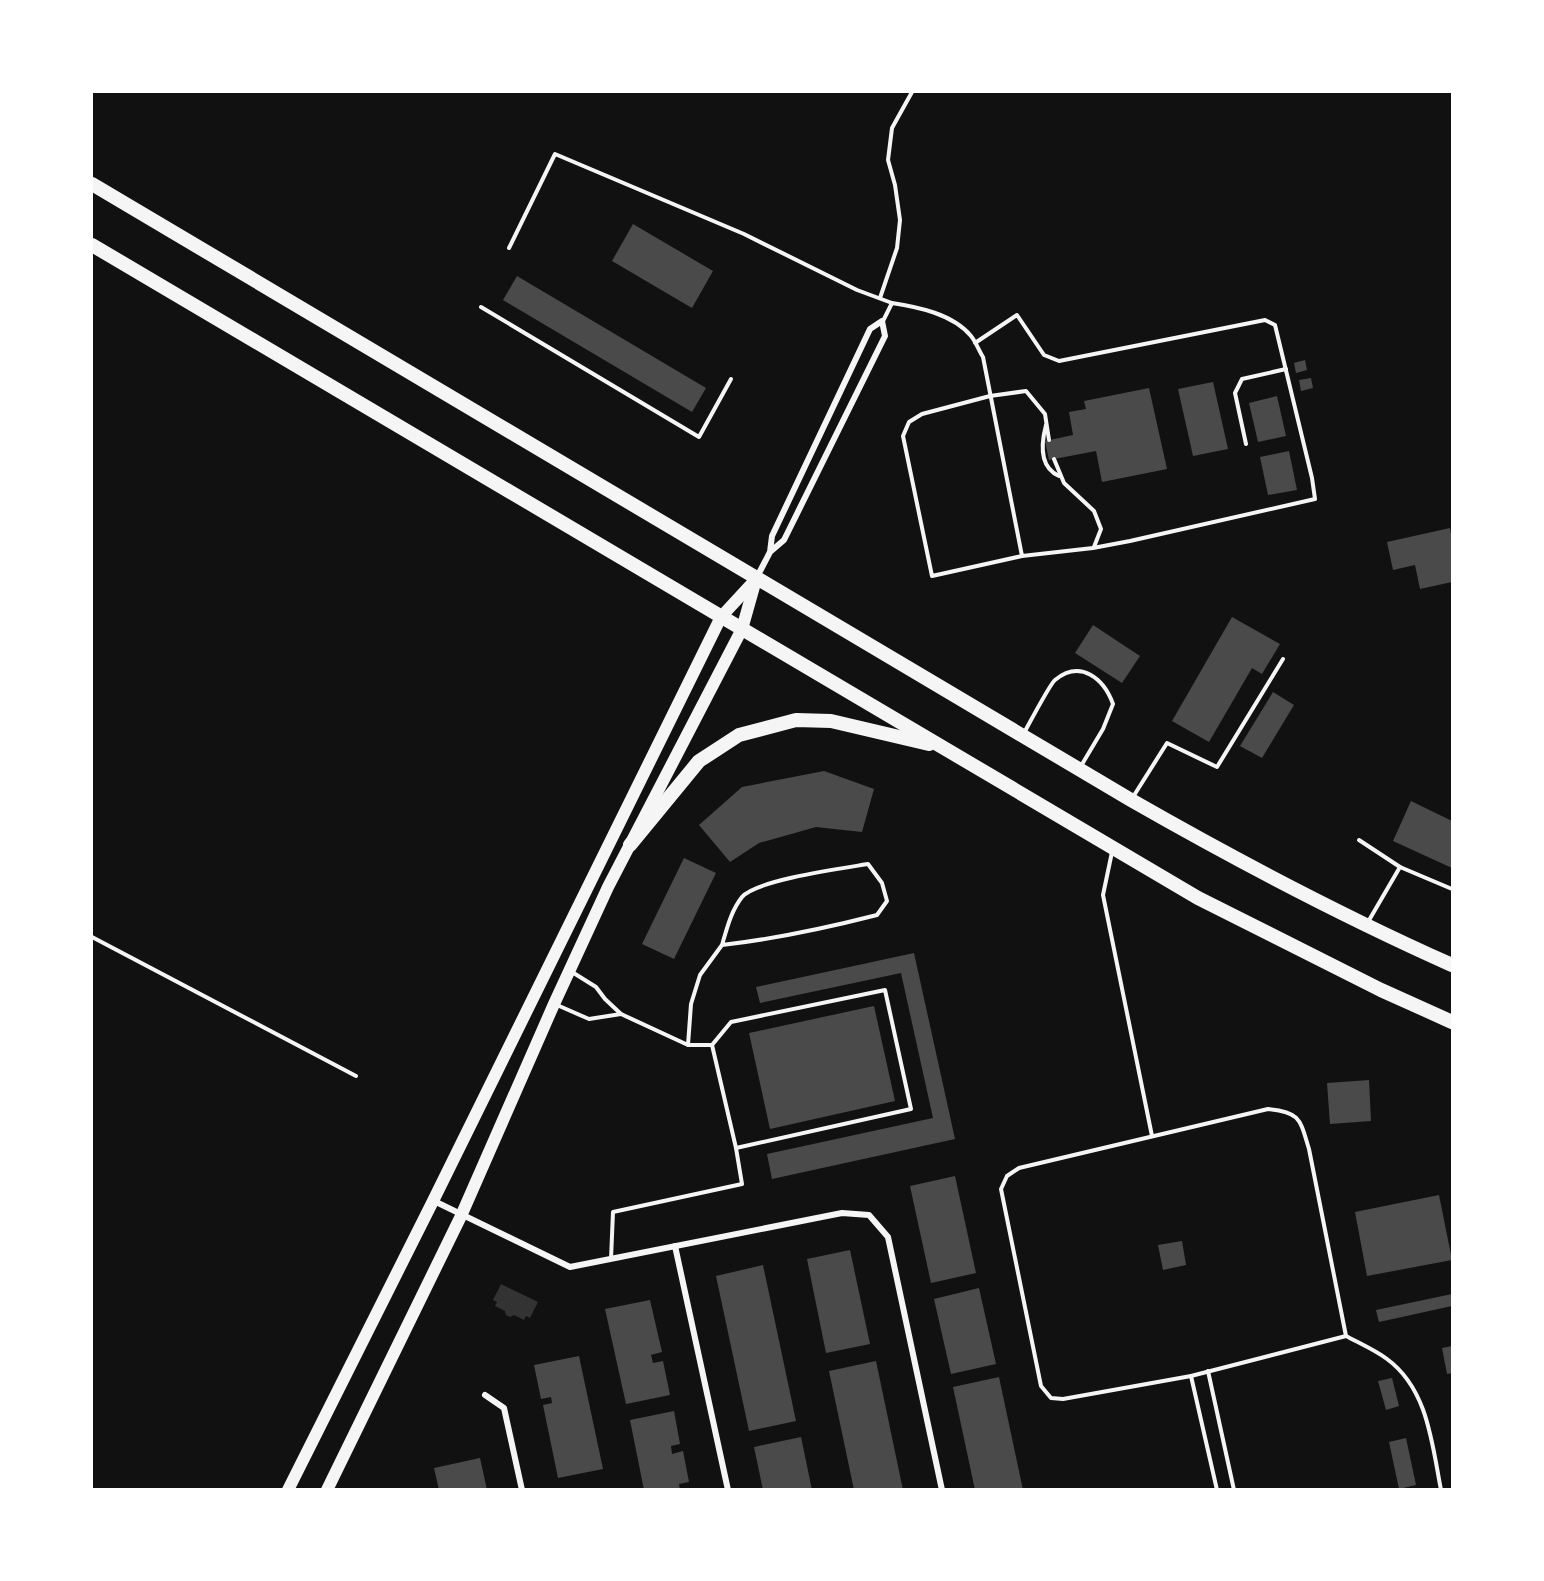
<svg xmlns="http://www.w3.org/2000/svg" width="1544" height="1581" font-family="'Fira Sans Condensed',sans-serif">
  <rect width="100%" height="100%" fill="#111"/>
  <polygon fill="#333" points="501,1284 538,1302 530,1318 526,1316 524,1320 514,1315 510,1317 506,1315 505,1311 495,1306 497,1302 493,1300"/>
  <g fill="#4a4a4a">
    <polygon points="633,224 713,271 692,308 612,261"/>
    <polygon points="517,276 706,388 692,412 503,300"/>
    <polygon points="1305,360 1307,370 1296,373 1294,363"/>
    <polygon points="1311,378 1313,388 1301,391 1299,380"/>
    <polygon points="1213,382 1228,449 1193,456 1178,389"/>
    <polygon points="1149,388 1167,469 1102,482 1096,451 1049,460 1045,441 1073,435 1069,412 1086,409 1084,401"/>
    <polygon points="1277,396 1286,436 1258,442 1249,403"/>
    <polygon points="1289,451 1297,490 1268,495 1260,457"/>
    <polygon points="1450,528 1452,541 1452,582 1420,589 1415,565 1393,570 1387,542"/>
    <polygon points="1232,617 1280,644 1262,674 1252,668 1209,742 1172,721"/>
    <polygon points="1093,625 1140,656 1122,683 1075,653"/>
    <polygon points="1273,692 1294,705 1262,758 1240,746"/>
    <polygon points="824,771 874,789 862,832 816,827 759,843 730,862 699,825 742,787"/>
    <polygon points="1411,801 1452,821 1452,868 1393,841"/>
    <polygon points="684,858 716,873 674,959 642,944"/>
    <polygon points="914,953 955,1139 772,1179 767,1154 933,1118 901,973 760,1003 756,987"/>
    <polygon points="874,1006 895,1101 770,1129 749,1033"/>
    <polygon points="1369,1080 1371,1121 1330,1124 1327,1083"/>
    <polygon points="955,1176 976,1273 931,1283 910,1186"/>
    <polygon points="1439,1195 1452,1260 1367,1276 1355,1212"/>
    <polygon points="1182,1241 1186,1265 1163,1270 1158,1245"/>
    <polygon points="850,1250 870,1344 826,1353 807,1259"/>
    <polygon points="763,1265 796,1421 749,1431 716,1276"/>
    <polygon points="979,1288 996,1364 951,1374 934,1299"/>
    <polygon points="1452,1294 1452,1306 1379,1322 1376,1310"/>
    <polygon points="650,1300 662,1352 651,1355 653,1363 663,1361 670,1395 626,1404 605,1309"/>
    <polygon points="1452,1346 1452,1373 1447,1374 1442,1348"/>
    <polygon points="579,1356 603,1469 558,1478 543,1405 552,1403 551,1397 541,1399 534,1365"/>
    <polygon points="876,1361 903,1490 854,1490 829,1371"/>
    <polygon points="999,1377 1023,1490 975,1490 953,1387"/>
    <polygon points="1392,1378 1399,1406 1386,1410 1378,1381"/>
    <polygon points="674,1411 680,1444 671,1446 672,1454 683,1451 689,1482 679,1484 680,1490 644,1490 630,1420"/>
    <polygon points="801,1437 812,1490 763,1490 754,1447"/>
    <polygon points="1406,1438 1416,1485 1399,1489 1389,1442"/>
    <polygon points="480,1458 487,1490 439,1490 434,1468"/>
  </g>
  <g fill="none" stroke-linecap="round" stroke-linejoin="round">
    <g stroke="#f5f5f5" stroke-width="4">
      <polyline points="509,248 555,154 744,234 857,290 892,303 883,321"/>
      <polyline points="880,298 897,248 900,220 895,185 888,160 892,128 912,92"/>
      <path d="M892,303C918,307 953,314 971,336C976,342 979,351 983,357L1022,556L1093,548L1130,541L1315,499L1312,478L1275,325L1265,320L1059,361L1044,355L1017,315L975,343"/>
      <polyline points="481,307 699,437 731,379"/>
      <path d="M1046,425C1041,444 1039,467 1059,476"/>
      <polyline points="1246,444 1235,393 1242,379 1286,369"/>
      <polyline points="1054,459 1064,483 1094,511 1101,529 1094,547"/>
      <polyline points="1022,556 932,576 903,436 909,422 922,414 990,396 1026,391 1045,414 1049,440"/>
      <path d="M1024,733C1029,724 1050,684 1055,680C1081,659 1104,679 1113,704L1103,729L1081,766"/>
      <polyline points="1133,797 1167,743 1217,767 1283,659"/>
      <polyline points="1359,840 1400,867"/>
      <polyline points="1112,852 1103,895 1152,1136"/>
      <polyline points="1368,922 1400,867 1452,889"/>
      <polyline points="92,937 356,1076"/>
      <polyline points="557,1005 589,1019 621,1014 605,999 596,987 572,972"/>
      <path d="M688,1045L691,1004L700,975L722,945C775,939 826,928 877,915L887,901L882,883L868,864C844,868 756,880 742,897C731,911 727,928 722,945"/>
      <polyline points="712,1045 731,1022 885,990 911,1109 736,1148"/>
      <polyline points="611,1259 613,1212 742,1184 736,1148 712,1045 688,1045 621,1014"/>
      <path d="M1346,1336L1309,1149C1300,1120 1301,1112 1268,1109L1019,1168L1007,1176L1001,1189L1041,1386L1051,1398L1063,1399L1191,1376L1346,1336C1359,1343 1375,1350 1387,1359C1428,1389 1432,1444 1441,1490"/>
      <polyline points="1208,1371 1234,1490"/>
      <polyline points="1191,1376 1217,1490"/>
    </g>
    <g stroke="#f5f5f5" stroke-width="6">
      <polyline points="757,577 770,552 784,540 885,336 882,321 870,329 772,536 770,552"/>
      <polyline points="434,1201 570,1267 842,1213 869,1215 888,1237 942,1490"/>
      <polyline points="675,1246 728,1490"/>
      <polyline points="485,1395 504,1408 522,1490"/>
    </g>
    <g stroke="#f5f5f5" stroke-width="12">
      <polyline points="288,1490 433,1201 721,617 757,578"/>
      <polyline points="327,1490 461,1216 554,1004 608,887 742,629 755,583"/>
    </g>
    <g stroke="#f5f5f5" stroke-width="14">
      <path d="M92,184L1131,800C1236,860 1342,916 1452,965"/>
      <polyline points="92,245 1198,898 1381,990 1452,1022"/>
      <polyline points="630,845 699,761 739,735 796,720 831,721 929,744"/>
    </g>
  </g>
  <rect width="1544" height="1581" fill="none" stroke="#ffffff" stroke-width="186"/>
</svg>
